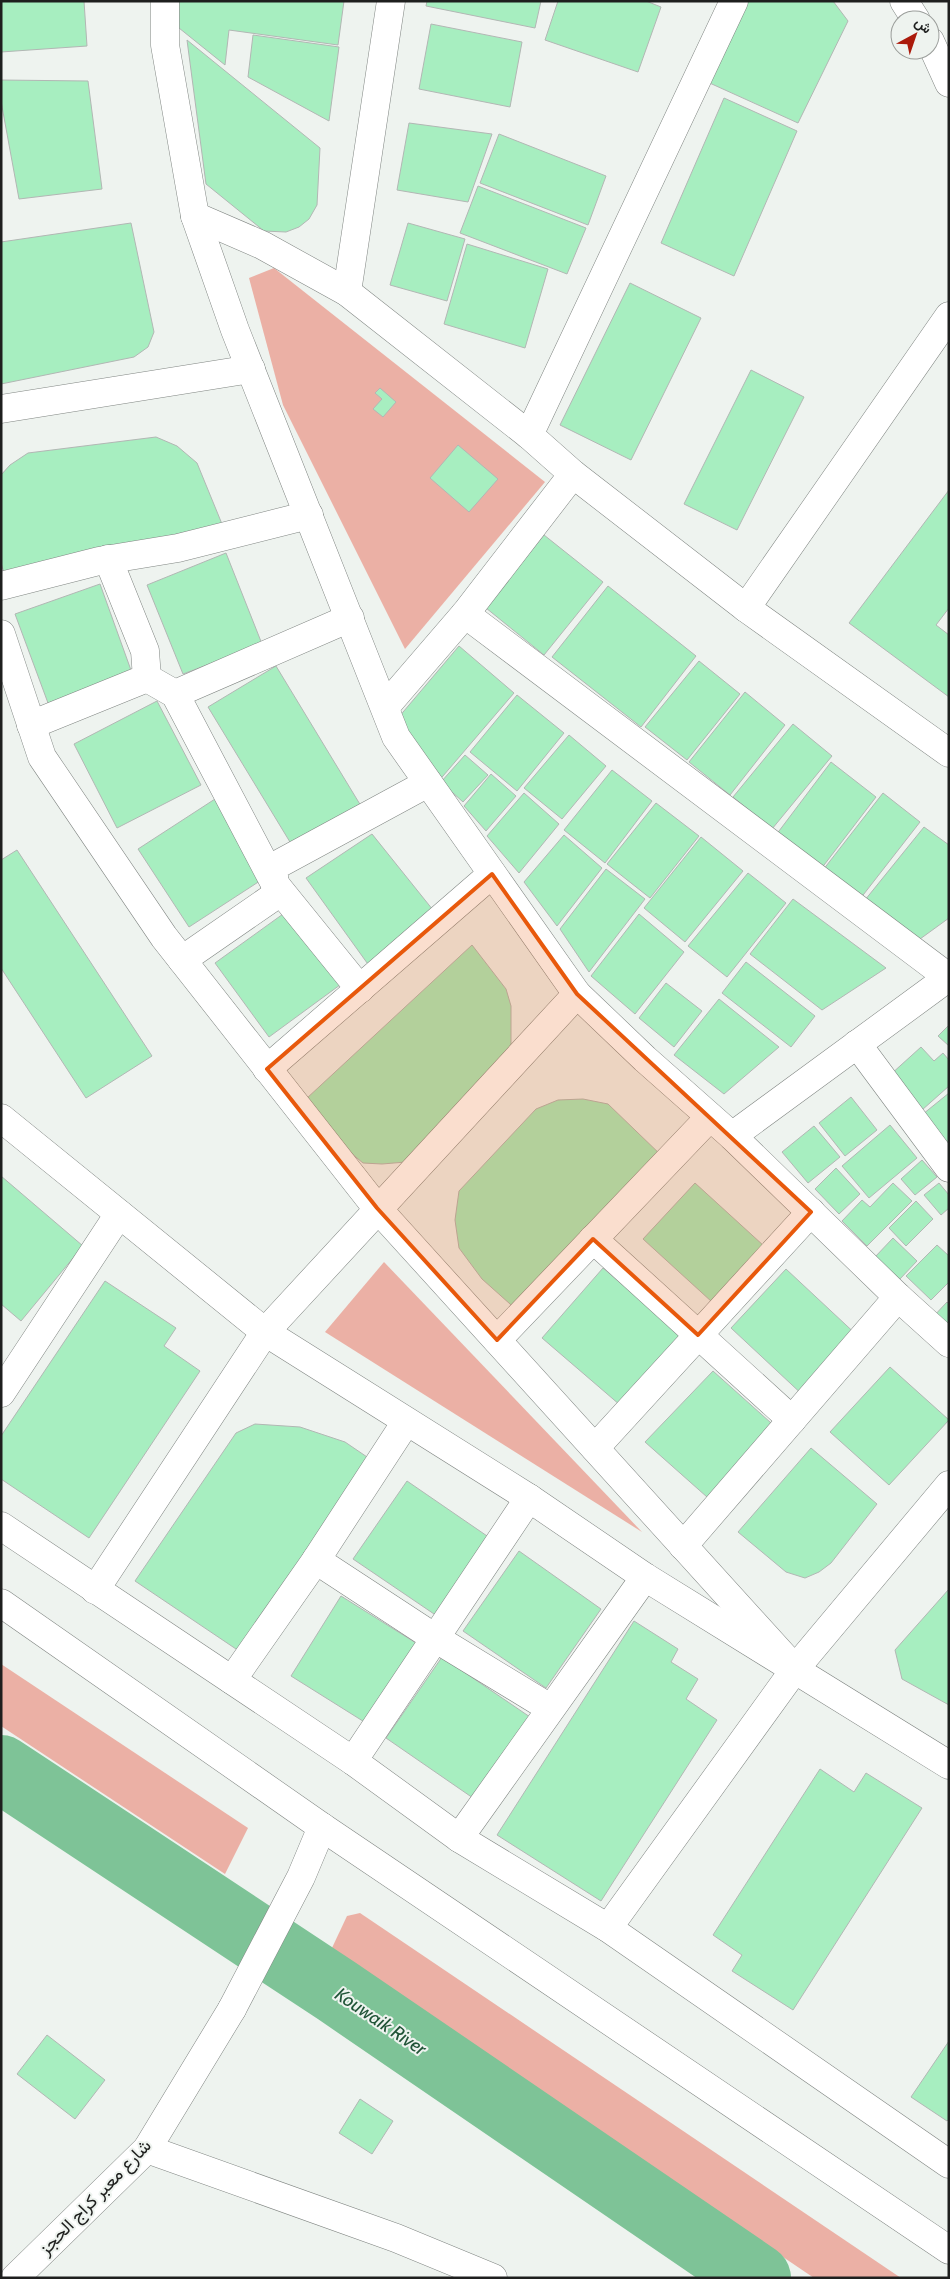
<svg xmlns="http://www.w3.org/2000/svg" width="950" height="2279" font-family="Cabin,Vazirmatn,sans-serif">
  <rect width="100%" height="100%" fill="#eef3ef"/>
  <g fill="#ebb0a5">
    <polygon points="274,268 545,482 405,649 283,405 249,278"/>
    <polygon points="384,1262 642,1532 325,1332"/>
    <polygon points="1,1664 248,1828 225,1874 1,1726"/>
    <polygon points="360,1913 901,2278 814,2278 331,1950 347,1916"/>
  </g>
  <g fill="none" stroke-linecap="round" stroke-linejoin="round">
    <polyline stroke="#7ec397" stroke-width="68" points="1,1769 337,1991 757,2278"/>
  </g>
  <g fill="#a7eec0" stroke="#b2b7b4">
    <polygon points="1,1 84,1 87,46 1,52"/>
    <polygon points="179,1 344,1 338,45 229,30 225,65 179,28"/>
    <polygon points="427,1 541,1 535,28 426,6"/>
    <polygon points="558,1 646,1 661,7 638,72 545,40"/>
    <polygon points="739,1 833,1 848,21 798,123 703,80"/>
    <polygon points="431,24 522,42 510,107 419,89"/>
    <polygon points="253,35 339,47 329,121 248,77"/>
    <polygon points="187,40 320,148 317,205 309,219 299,227 286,232 264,231 206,184"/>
    <polygon points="1,80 88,81 102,189 19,199 1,101"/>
    <polygon points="724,98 797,131 734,276 661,243"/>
    <polygon points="409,123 492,134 468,202 397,190"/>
    <polygon points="499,134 606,176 588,225 480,183"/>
    <polygon points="478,186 586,228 567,274 460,233"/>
    <polygon points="131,223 154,332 148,347 134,357 1,384 1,242"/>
    <polygon points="408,223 465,239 447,301 390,285"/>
    <polygon points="467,244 548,269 525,348 444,324"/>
    <polygon points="630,283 701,318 631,460 560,425"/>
    <polygon points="751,370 804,397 737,530 684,504"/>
    <polygon points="380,388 396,402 383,417 373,409 382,399 375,393"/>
    <polygon points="156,437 177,446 197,463 222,524 4,573 1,563 1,475 10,465 28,453"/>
    <polygon points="458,445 498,479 469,512 430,478"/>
    <polygon points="949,490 949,608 936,625 949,635 949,697 849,623"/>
    <polygon points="544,535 603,582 544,655 486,608"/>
    <polygon points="226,553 262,644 183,674 147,585"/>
    <polygon points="100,584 132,673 48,703 15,614"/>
    <polygon points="608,586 696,656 641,727 552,657"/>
    <polygon points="459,646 514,693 437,783 398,718"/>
    <polygon points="699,661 740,694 687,760 645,727"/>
    <polygon points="276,666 361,806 293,847 208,707"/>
    <polygon points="745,692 785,725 730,795 689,762"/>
    <polygon points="517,695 564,733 517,791 470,752"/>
    <polygon points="157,701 201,785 117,828 74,744"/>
    <polygon points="793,724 832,756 772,829 733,797"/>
    <polygon points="569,735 606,766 562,819 524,788"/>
    <polygon points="465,755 488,775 463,802 441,782"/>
    <polygon points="831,762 876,797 821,869 776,835"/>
    <polygon points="612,770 652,801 605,863 564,830"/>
    <polygon points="491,774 516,796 486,831 464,806"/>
    <polygon points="524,793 559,824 519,873 487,836"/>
    <polygon points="883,793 920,822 860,899 823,870"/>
    <polygon points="215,799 266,877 189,927 138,849"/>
    <polygon points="656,803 699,836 650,898 607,864"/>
    <polygon points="924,827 949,845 949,918 920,939 865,900"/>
    <polygon points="372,834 433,910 370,967 306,878"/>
    <polygon points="564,835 602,868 557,926 524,882"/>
    <polygon points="701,837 743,871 685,942 644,908"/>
    <polygon points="17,850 152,1056 86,1098 1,968 1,860"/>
    <polygon points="606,869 645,899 589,972 560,929"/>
    <polygon points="748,873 786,903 727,977 688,946"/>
    <polygon points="793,899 886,968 822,1010 750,954"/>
    <polygon points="290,909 344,982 269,1037 215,963"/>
    <polygon points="639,914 684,952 635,1014 591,976"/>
    <polygon points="472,945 506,989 511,1006 511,1049 406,1162 382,1164 363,1163 351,1153 306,1099"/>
    <polygon points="746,962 815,1016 791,1047 722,993"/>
    <polygon points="666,983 702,1011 674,1047 639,1018"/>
    <polygon points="719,999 779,1047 724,1094 674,1055"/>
    <polygon points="949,1025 949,1046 938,1036"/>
    <polygon points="921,1047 934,1061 943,1053 949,1060 949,1086 922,1110 890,1075"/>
    <polygon points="949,1093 949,1144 923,1114"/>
    <polygon points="851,1097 877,1130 845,1156 819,1123"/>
    <polygon points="583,1099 608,1104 664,1158 519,1312 482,1279 459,1248 455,1220 459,1191 536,1109 558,1100"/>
    <polygon points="890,1125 917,1158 869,1198 842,1166"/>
    <polygon points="814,1126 840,1157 808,1183 782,1152"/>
    <polygon points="922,1160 937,1177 915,1195 901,1179"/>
    <polygon points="836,1168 860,1194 839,1214 815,1189"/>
    <polygon points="1,1176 83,1246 21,1321 1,1304"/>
    <polygon points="695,1183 764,1246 712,1302 643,1239"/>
    <polygon points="893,1183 912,1201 867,1246 842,1221 862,1200 870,1207"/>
    <polygon points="939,1183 949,1195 949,1208 941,1215 924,1195"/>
    <polygon points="916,1201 933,1219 906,1246 889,1228"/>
    <polygon points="893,1238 917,1261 899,1280 875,1257"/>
    <polygon points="937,1245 949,1256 949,1282 931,1300 906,1276"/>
    <polygon points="603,1268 682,1336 620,1405 542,1338"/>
    <polygon points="786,1269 861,1339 806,1398 731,1328"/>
    <polygon points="105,1281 176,1328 164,1346 200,1371 89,1538 1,1479 1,1436"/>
    <polygon points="947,1302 949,1304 949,1334 932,1318"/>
    <polygon points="890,1367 949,1420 889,1485 830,1432"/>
    <polygon points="713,1371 780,1431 716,1505 645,1442"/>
    <polygon points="255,1424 300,1427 345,1442 370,1459 239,1651 135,1581 236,1433"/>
    <polygon points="811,1448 877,1504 831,1563 819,1572 805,1578 786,1572 738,1532"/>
    <polygon points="407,1481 490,1538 437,1616 353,1559"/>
    <polygon points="519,1551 601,1609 546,1688 463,1631"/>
    <polygon points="949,1589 949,1705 902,1679 895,1650"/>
    <polygon points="341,1596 416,1643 366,1723 291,1676"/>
    <polygon points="634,1621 678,1649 671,1662 698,1679 686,1699 717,1720 601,1901 497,1835"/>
    <polygon points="442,1657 530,1717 473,1798 386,1738"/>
    <polygon points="820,1769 854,1792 866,1773 922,1808 793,2010 732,1971 742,1955 713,1935"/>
    <polygon points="47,2035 105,2080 75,2119 17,2074"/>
    <polygon points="949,2041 949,2119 947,2121 911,2097"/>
    <polygon points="360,2099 393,2121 372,2154 339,2133"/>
  </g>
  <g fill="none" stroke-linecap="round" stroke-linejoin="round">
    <defs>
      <g id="minor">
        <polyline points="165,1 165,45 195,216 235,330 396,737 577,994 645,1059 732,1136 898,1297 949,1343"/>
        <polyline points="904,1 916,20"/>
        <polyline points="930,41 949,83"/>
        <polyline points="195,216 262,245 347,292 529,435 573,474 746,608 949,753"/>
        <polyline points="347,292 391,1"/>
        <polyline points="1,409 251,369"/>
        <polyline points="529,435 734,1"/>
        <polyline points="108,559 145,651 147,678 175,694 275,884 360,989"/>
        <polyline points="1,586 99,561 178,548 309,515"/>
        <polyline points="746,608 949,316"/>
        <polyline points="465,614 948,977"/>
        <polyline points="1,634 42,757 164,937 377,1208 795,1669"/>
        <polyline points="175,694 350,618"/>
        <polyline points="385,707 465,614 573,474"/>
        <polyline points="31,725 147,678"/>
        <polyline points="182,960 276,895 273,867 428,783"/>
        <polyline points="857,1044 949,1168"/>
        <polyline points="267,1069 492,874"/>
        <polyline points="1,1118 265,1332 529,1498 645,1577 949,1765"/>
        <polyline points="732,1136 949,977"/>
        <polyline points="593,1239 792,1420"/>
        <polyline points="497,1340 710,1117"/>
        <polyline points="1,1393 119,1214"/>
        <polyline points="595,1448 811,1212"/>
        <polyline points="683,1546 898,1297"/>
        <polyline points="316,1560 435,1638 550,1708"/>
        <polyline points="95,1590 265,1332 577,994"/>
        <polyline points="232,1680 316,1560 406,1422"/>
        <polyline points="353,1761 529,1498"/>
        <polyline points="459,1838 645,1577"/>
        <polyline points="608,1928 795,1669 949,1485"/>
        <polyline points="147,2149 396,2238 493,2278"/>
        <polyline points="15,2278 147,2149 232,2009"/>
      </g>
      <polyline id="tertiary" points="232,2009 301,1877 322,1827"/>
      <g id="secondary">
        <polyline points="1,1526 353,1761 459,1838 608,1928 949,2164"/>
        <polyline points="1,1603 322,1827 949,2250"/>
      </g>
    </defs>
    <use href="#minor" stroke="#818683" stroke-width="29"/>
    <use href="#tertiary" stroke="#818683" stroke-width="29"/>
    <use href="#secondary" stroke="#818683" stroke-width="29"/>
    <use href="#minor" stroke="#fff" stroke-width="28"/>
    <use href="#tertiary" stroke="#fff" stroke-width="28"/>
    <use href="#secondary" stroke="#fff" stroke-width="28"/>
  </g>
  <path fill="#e8590c" fill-opacity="0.2" stroke="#e8590c" stroke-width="4" stroke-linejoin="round" d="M492,874L577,994L811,1212L698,1335L593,1239L497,1340L377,1208L267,1069Z"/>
  <g text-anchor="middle" stroke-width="4" stroke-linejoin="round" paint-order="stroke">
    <g font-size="18" fill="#1e1f1e" stroke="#eef3ef">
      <text transform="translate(95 2197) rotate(-46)" y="6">شارع معبر كراج الحجز</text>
    </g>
    <g font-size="19" font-style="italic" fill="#205437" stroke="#eef3ef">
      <text transform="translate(381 2021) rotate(34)" y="7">Kouwaik River</text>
    </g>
  </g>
  <rect width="950" height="2279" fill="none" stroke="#1e1f1e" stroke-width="5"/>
  <g transform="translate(915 35) rotate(40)"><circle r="24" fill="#eef3ef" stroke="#9b9e9b"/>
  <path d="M0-4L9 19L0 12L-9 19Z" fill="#ab1a0b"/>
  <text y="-8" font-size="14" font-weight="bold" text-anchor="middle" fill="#1e1f1e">ش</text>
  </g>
</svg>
